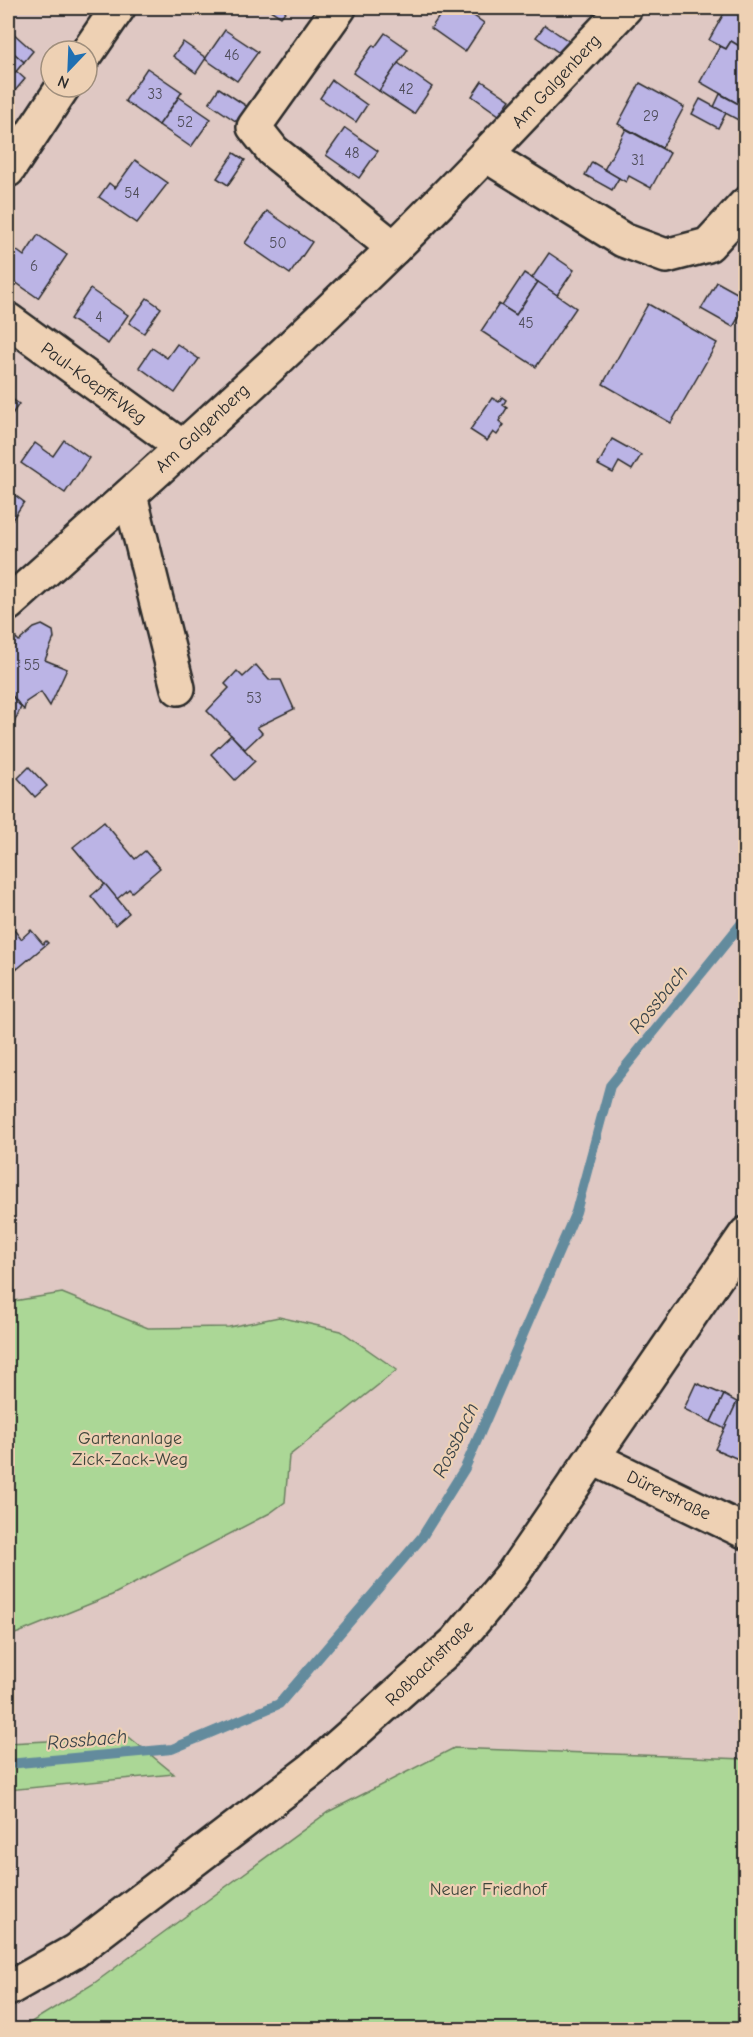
<svg xmlns="http://www.w3.org/2000/svg" width="753" height="2037" font-family="'Comic Neue',sans-serif">
  <rect width="100%" height="100%" fill="#dfc8c3"/>
  <filter id="ink" filterUnits="userSpaceOnUse"><feTurbulence type="fractalNoise" baseFrequency=".0167" numOctaves="2"/><feDisplacementMap in="SourceGraphic" scale="12" xChannelSelector="R" yChannelSelector="G"/><feConvolveMatrix kernelMatrix="1 2 1 2 8 2 1 2 1" color-interpolation-filters="sRGB"/></filter>
  <g filter="url(#ink)">
    <g fill="#abd796" stroke="#6b8160" stroke-width="1.5">
      <polygon points="62,1293 148,1328 229,1327 279,1317 341,1331 397,1370 289,1456 285,1502 270,1513 112,1595 18,1633 8,1636 8,1302"/>
      <polygon points="129,1737 174,1774 8,1790 8,1743"/>
      <polygon points="454,1748 745,1759 745,2029 20,2029 93,1984 328,1812"/>
    </g>
    <g fill="none" stroke-linecap="round" stroke-linejoin="round">
      <polyline stroke="#638b9d" stroke-width="10" points="8,1764 172,1749 279,1704 422,1537 465,1468 576,1212 610,1086 746,918"/>
    </g>
    <g fill="#bbb4e5" stroke="#2b2b2b" stroke-width="1.5">
      <polygon points="267,8 288,8 281,17"/>
      <polygon points="445,8 462,8 484,23 465,52 431,28"/>
      <polygon points="727,8 746,8 746,50 731,41 726,49 709,40"/>
      <polygon points="545,25 570,42 561,54 536,37"/>
      <polygon points="225,30 258,52 237,81 205,59"/>
      <polygon points="12,32 33,51 24,62 8,48 8,37"/>
      <polygon points="385,33 408,49 379,91 353,73 373,45 375,47"/>
      <polygon points="731,41 746,50 746,103 744,107 700,82 720,46 726,49"/>
      <polygon points="183,42 206,58 196,73 173,56"/>
      <polygon points="8,48 24,62 8,81"/>
      <polygon points="398,63 432,87 414,114 379,91"/>
      <polygon points="147,68 182,92 159,125 125,101"/>
      <polygon points="16,71 25,79 8,99 8,81"/>
      <polygon points="332,80 367,105 356,122 320,98"/>
      <polygon points="482,81 510,100 499,115 472,96"/>
      <polygon points="640,83 684,107 662,148 618,124"/>
      <polygon points="219,88 251,109 240,124 209,103"/>
      <polygon points="720,94 746,108 746,115 742,122 714,107"/>
      <polygon points="179,97 211,119 191,147 159,125"/>
      <polygon points="700,99 726,113 718,128 692,114"/>
      <polygon points="345,128 378,151 359,178 326,155"/>
      <polygon points="626,129 670,153 651,188 629,176 626,182 604,170"/>
      <polygon points="234,153 245,160 228,185 217,178"/>
      <polygon points="135,160 168,183 137,223 99,197 109,183 115,188"/>
      <polygon points="592,162 619,178 612,190 585,175"/>
      <polygon points="267,211 312,242 290,274 245,243"/>
      <polygon points="38,235 67,255 38,298 8,277 8,244 24,256"/>
      <polygon points="549,253 574,270 557,295 532,278"/>
      <polygon points="524,273 538,282 516,315 502,306"/>
      <polygon points="538,282 576,308 536,367 481,331 499,304 516,315"/>
      <polygon points="717,282 746,298 746,305 733,327 701,309"/>
      <polygon points="90,289 128,315 108,344 70,319"/>
      <polygon points="147,298 161,308 144,333 129,323"/>
      <polygon points="648,304 717,343 671,423 603,384"/>
      <polygon points="177,344 199,359 175,393 139,367 152,348 167,358"/>
      <polygon points="8,396 19,404 8,420"/>
      <polygon points="502,397 506,400 503,405 507,408 499,421 504,425 497,435 493,432 487,441 470,430 492,398 499,402"/>
      <polygon points="612,439 641,455 632,470 619,462 613,473 598,465"/>
      <polygon points="64,440 89,458 65,493 21,463 35,443 53,456"/>
      <polygon points="8,490 24,502 8,526"/>
      <polygon points="42,625 53,631 54,638 45,660 67,669 50,706 41,692 26,702 24,710 8,691 8,652 16,638 19,641 34,628"/>
      <polygon points="256,665 269,680 281,680 294,709 257,727 262,733 245,749 207,711 229,688 225,684 237,671 243,677"/>
      <polygon points="8,691 21,707 14,723 8,720"/>
      <polygon points="231,735 255,761 235,780 211,754"/>
      <polygon points="29,767 47,786 35,797 18,778"/>
      <polygon points="104,822 135,859 145,851 160,868 132,892 129,889 117,899 73,847"/>
      <polygon points="105,884 129,913 115,925 91,896"/>
      <polygon points="8,922 21,939 31,930 43,944 46,941 48,943 17,969 15,965 8,972"/>
      <polygon points="696,1383 724,1395 711,1422 684,1409"/>
      <polygon points="724,1395 737,1402 725,1429 711,1422"/>
      <polygon points="737,1402 746,1406 746,1456 743,1461 715,1449"/>
    </g>
    <g fill="none" stroke-linecap="round" stroke-linejoin="round">
      <defs>
        <g id="minor">
          <polyline points="339,8 254,127 273,151 394,248"/>
          <polyline points="87,53 118,8"/>
          <polyline points="486,155 623,240 666,256 708,245 746,204"/>
          <polyline points="8,170 63,87"/>
          <polyline points="8,320 181,446"/>
          <polyline points="130,495 178,688"/>
          <path d="M8,604C139,487 270,370 395,247C474,169 549,88 625,8"/>
          <polyline points="593,1458 746,1532"/>
          <polyline points="8,1989 75,1951 314,1768 456,1642 512,1575 746,1234"/>
        </g>
      </defs>
      <use href="#minor" stroke="#2b2b2b" stroke-width="38"/>
      <use href="#minor" stroke="#eed1b4" stroke-width="33"/>
    </g>
  </g>
  <g text-anchor="middle" stroke-width="4.5" stroke-linejoin="round" paint-order="stroke">
    <g font-size="15" fill="#4f4d5a">
      <text x="232" y="60">46</text>
      <text x="406" y="94">42</text>
      <text x="155" y="99">33</text>
      <text x="651" y="121">29</text>
      <text x="185" y="127">52</text>
      <text x="352" y="158">48</text>
      <text x="638" y="165">31</text>
      <text x="132" y="198">54</text>
      <text x="278" y="248">50</text>
      <text x="34" y="271">6</text>
      <text x="99" y="322">4</text>
      <text x="526" y="328">45</text>
      <text x="32" y="670">55</text>
      <text x="254" y="703">53</text>
    </g>
    <g font-size="18" fill="#2b2b2b" stroke="#eed1b4">
      <text transform="translate(556 81) rotate(-47)" y="6">Am Galgenberg</text>
      <text transform="translate(94 383) rotate(36)" y="6">Paul-Koepff-Weg</text>
      <text transform="translate(202 428) rotate(-43)" y="6">Am Galgenberg</text>
      <text transform="translate(669 1495) rotate(26)" y="6">Dürerstraße</text>
      <text transform="translate(429 1663) rotate(-44)" y="6">Roßbachstraße</text>
    </g>
    <g font-size="18" fill="#3e453b" stroke="#eed1b4">
      <text x="130" y="1444">Gartenanlage<tspan x="130" dy="21">Zick-Zack-Weg</tspan></text>
      <text x="488" y="1895">Neuer Friedhof</text>
    </g>
    <g font-size="20" font-style="italic" fill="#394348" stroke="#eed1b4">
      <text transform="translate(658 999) rotate(-51)" y="7">Rossbach</text>
      <text transform="translate(455 1440) rotate(-64)" y="7">Rossbach</text>
      <text transform="translate(87 1739) rotate(-5)" y="7">Rossbach</text>
    </g>
  </g>
  <rect width="753" height="2037" fill="none" stroke="#eed1b4" stroke-width="30"/>
  <rect x="15" y="15" width="723" height="2007" fill="none" stroke="#2b2b2b" stroke-width="2" filter="url(#ink)"/>
  <g transform="translate(69 69) rotate(203)"><circle r="28" fill="#eed1b4" stroke="#a08f7d" stroke-width="1.5"/>
  <path d="M0-4.5L10 22L0 15L-10 22Z" fill="#1f6fb2"/>
  <text y="-9" font-size="16" font-weight="bold" text-anchor="middle" fill="#2b2b2b">N</text>
  </g>
</svg>
